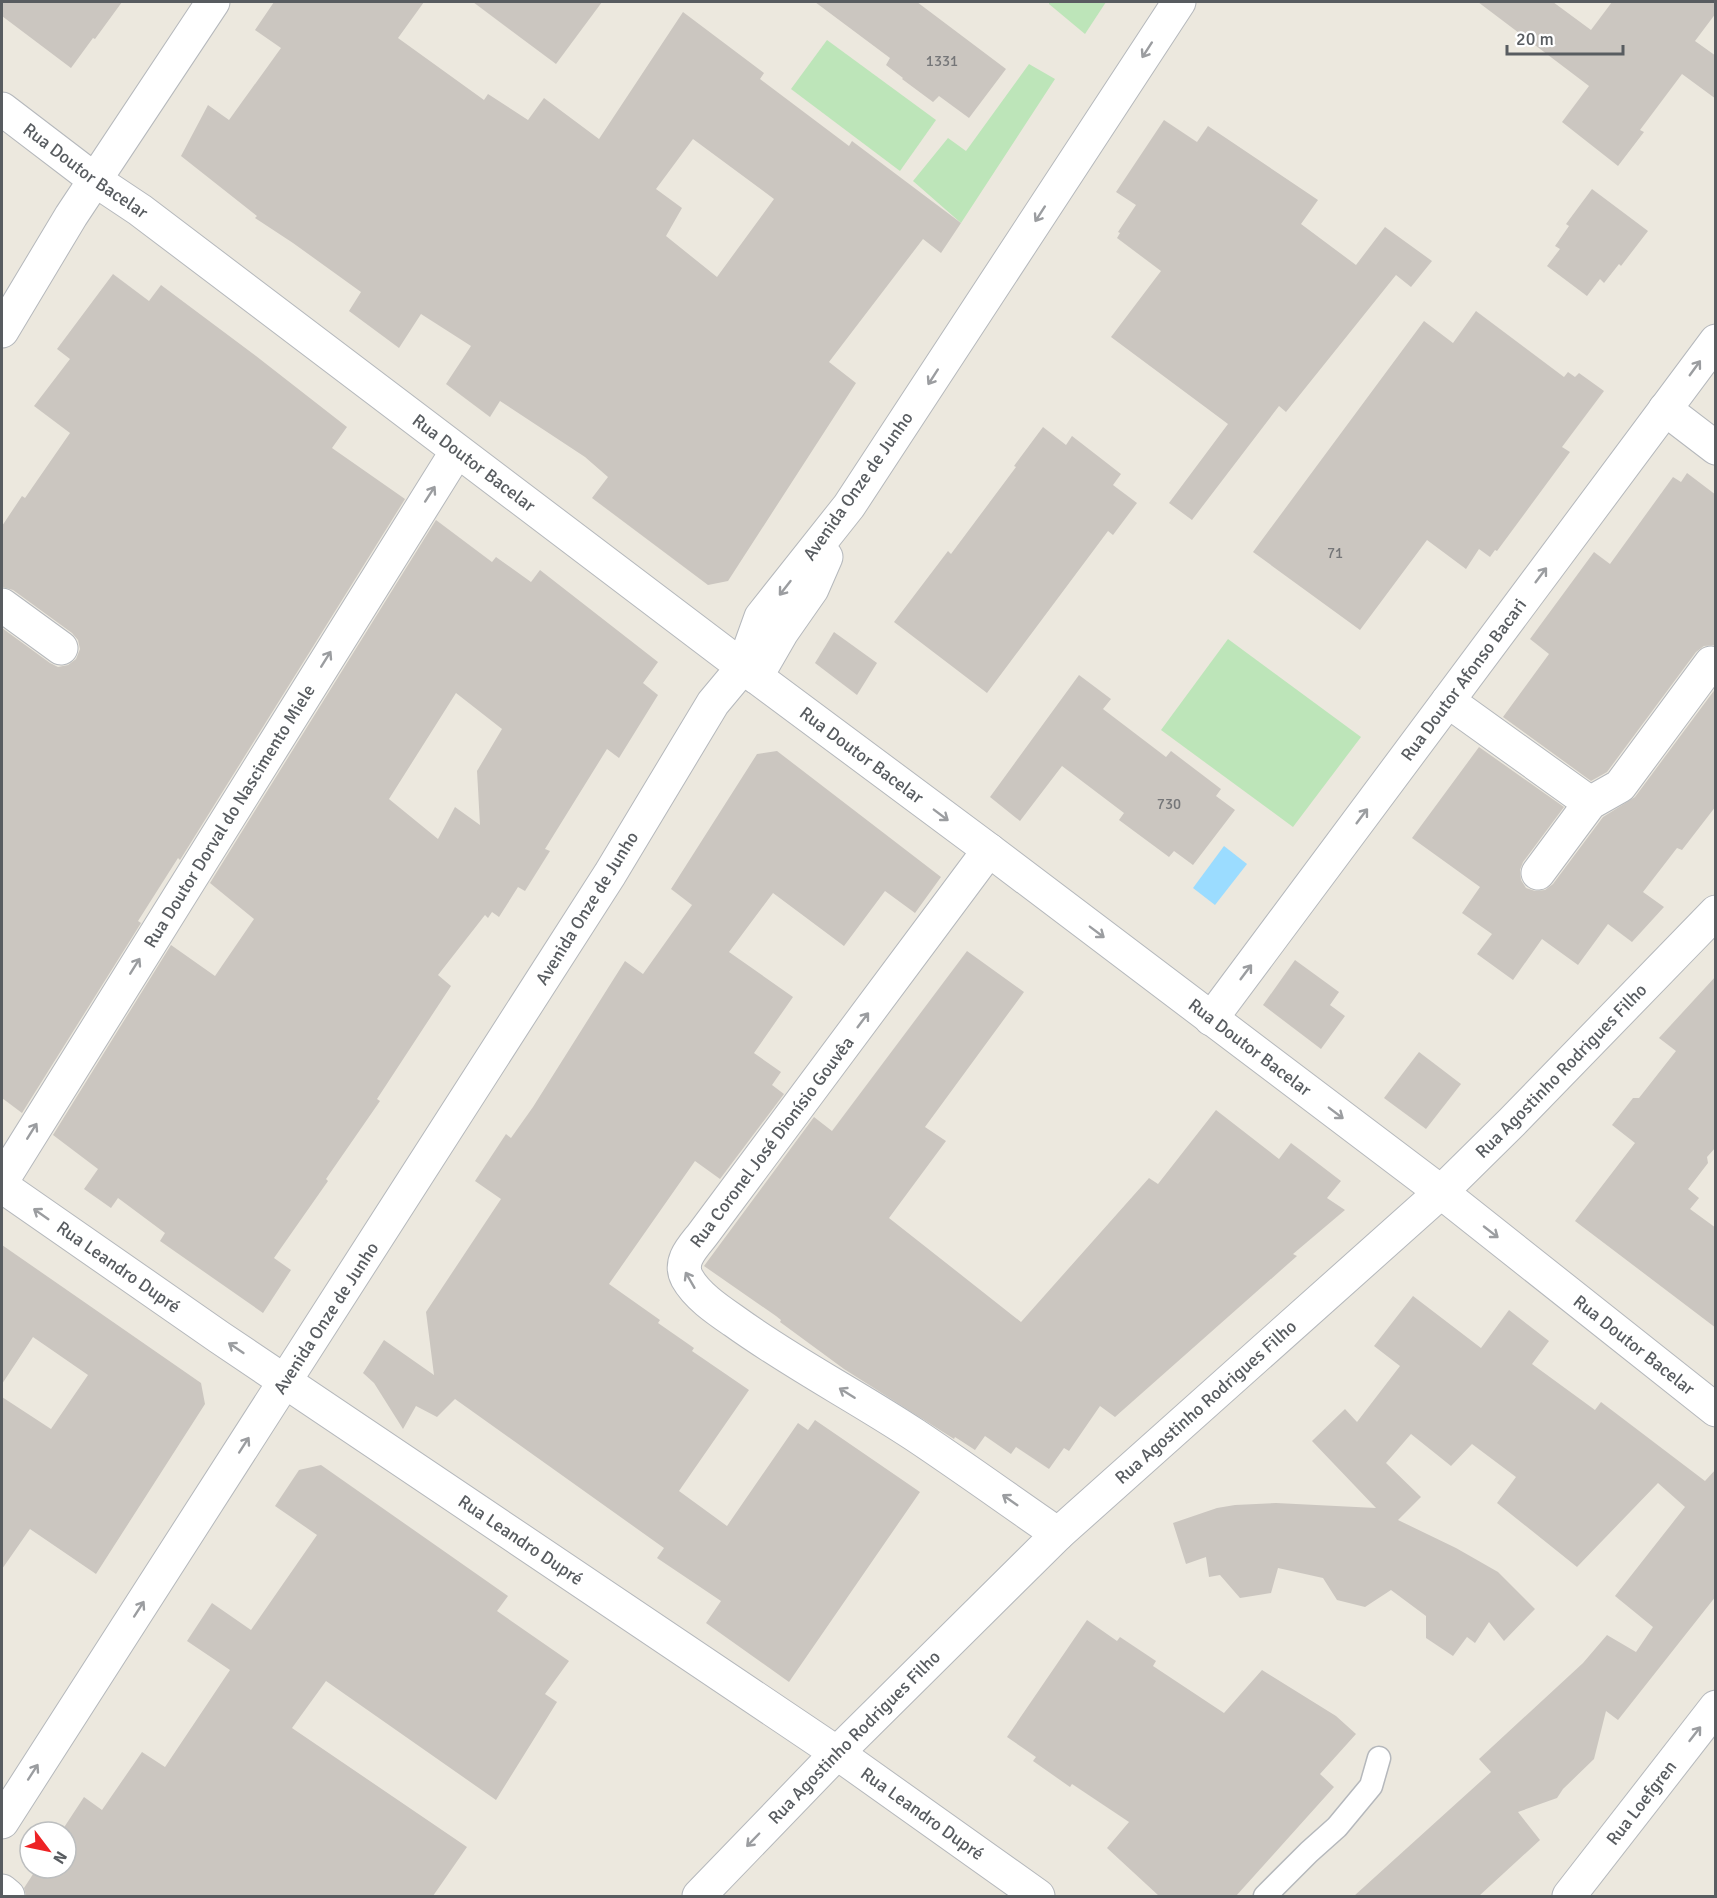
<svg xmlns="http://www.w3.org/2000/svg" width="1717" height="1898" font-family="Signika,sans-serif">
  <rect width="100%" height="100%" fill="#ece8de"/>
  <g fill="#bde5b9">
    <polygon points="1049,2 1106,2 1085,34 1049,4"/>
    <polygon points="827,40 936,120 900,171 791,89"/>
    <polygon points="1029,64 1055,79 961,223 913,181 948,138 966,151"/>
    <polygon points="1228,639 1361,737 1293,827 1161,730"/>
  </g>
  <polygon fill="#9bdcff" points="1224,846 1247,864 1215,905 1193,888"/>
  <g fill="#cbc6c0" fill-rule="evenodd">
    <polygon points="2,2 122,2 95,39 93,38 71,68 2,16"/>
    <path d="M274,2H424L398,38L484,100L488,94L528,120L544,98L599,139L683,12L764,73L760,79L849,146L852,141L961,223L941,253L923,239L829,362L856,383L728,581L708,585L592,498L608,477L585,457L500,401L490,417L446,384L471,346L421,314L399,348L349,311L361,292L293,243L255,218L257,216L181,156L208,105L229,120L281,48L255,30ZM693,139L774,199L717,277L666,236L682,208L656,189Z"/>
    <polygon points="473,2 602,2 556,64"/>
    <polygon points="815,2 917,2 1006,69 969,118 939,96 933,102 902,79 903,78 886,65 890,58"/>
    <polygon points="1478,2 1553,2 1591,30 1612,2 1716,2 1716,13 1695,41 1716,56 1716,99 1682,74 1640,130 1644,132 1618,166 1562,122 1589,86"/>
    <polygon points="1164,120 1197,142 1208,126 1318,200 1301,224 1356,265 1385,227 1432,261 1411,287 1396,275 1286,412 1279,406 1192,520 1169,503 1228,424 1111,337 1161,271 1117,238 1120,233 1118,232 1136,205 1116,192"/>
    <polygon points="1592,189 1648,231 1621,266 1619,264 1604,283 1600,279 1587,296 1547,266 1560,249 1555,246 1569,226 1566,224"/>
    <polygon points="113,274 149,301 161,285 256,356 347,427 332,448 405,499 180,860 178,858 138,921 141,923 22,1113 2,1098 2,628 50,663 58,667 68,665 76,659 80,649 78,640 72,633 13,590 2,587 2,526 22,496 25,498 70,433 34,406 70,359 57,349"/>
    <polygon points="1476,311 1564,377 1568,372 1575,377 1579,373 1604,391 1562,447 1570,452 1497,551 1495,550 1490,557 1479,549 1466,569 1427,540 1360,630 1253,552 1424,321 1453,343"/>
    <polygon points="1043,427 1066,445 1072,436 1121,474 1113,485 1137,503 1113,535 1108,531 987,693 894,622 948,551 951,554 1016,467 1014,466"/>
    <polygon points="1687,473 1716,495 1716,645 1704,646 1696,652 1607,772 1591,781 1503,717 1549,654 1530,639 1594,552 1610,564 1673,477 1681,482"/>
    <path d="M436,520L492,562L496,557L531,582L540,570L658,662L643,683L658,695L619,758L607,749L545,849L550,851L525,891L518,887L499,917L492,912L488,918L485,915L438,975L451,986L377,1099L380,1101L326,1179L328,1181L274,1258L291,1270L263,1313L160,1241L165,1233L118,1198L111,1208L84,1189L98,1169L53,1135L171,945L215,976L254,919L210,883ZM456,693L502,729L477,771L480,825L455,807L438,839L389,799Z"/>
    <polygon points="834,632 877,663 857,695 815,663"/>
    <polygon points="1079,675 1111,699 1103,709 1166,757 1171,751 1221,789 1216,796 1235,810 1193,865 1174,851 1169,857 1119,820 1124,813 1062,766 1020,821 990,797"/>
    <polygon points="1716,688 1716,806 1682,850 1677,848 1643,892 1664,907 1632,942 1608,924 1578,965 1542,939 1513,980 1477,954 1492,934 1462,913 1480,887 1412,838 1479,747 1564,807 1523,862 1520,870 1521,880 1526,888 1535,891 1545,890 1553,884 1603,817 1635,797"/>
    <polygon points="777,751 941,877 915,913 885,891 844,946 773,893 729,952 793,997 754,1053 781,1072 772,1085 784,1094 720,1179 695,1161 609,1284 660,1320 658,1323 694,1348 692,1351 749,1390 679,1491 727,1526 798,1423 808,1430 815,1420 920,1492 789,1682 706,1623 721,1601 657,1558 664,1548 455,1399 437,1417 416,1406 403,1429 374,1383 363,1373 384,1340 434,1375 426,1312 501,1199 475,1181 506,1134 511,1138 533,1107 625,961 643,974 692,905 671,889 757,754"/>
    <polygon points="967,951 1024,992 925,1127 946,1141 889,1218 1021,1322 1149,1178 1158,1184 1216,1110 1279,1159 1291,1143 1307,1155 1341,1181 1327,1198 1345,1210 1293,1254 1297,1256 1115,1417 1100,1406 1069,1451 1064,1448 1049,1469 1016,1447 1011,1454 985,1436 975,1450 955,1437 954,1439 844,1369 780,1322 781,1320 776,1316 704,1266 814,1117 832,1131"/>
    <polygon points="1295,960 1339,992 1330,1005 1345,1016 1321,1049 1263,1005"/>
    <polygon points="1716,976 1716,1147 1707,1157 1708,1163 1688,1189 1699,1198 1690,1209 1716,1228 1716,1328 1575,1221 1635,1143 1612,1125 1633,1098 1639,1098 1676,1051 1659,1038"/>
    <polygon points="1419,1052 1461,1084 1426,1129 1384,1098"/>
    <polygon points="2,1245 201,1383 205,1404 96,1574 30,1529 2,1569 2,1397 51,1429 88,1375 33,1337 2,1384"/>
    <polygon points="1413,1296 1481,1348 1509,1310 1549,1341 1532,1364 1595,1410 1601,1402 1705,1481 1716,1469 1716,1596 1618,1720 1606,1711 1594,1759 1563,1789 1557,1798 1518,1812 1540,1840 1479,1896 1354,1896 1491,1772 1479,1759 1583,1663 1607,1635 1636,1652 1653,1627 1615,1596 1685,1507 1658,1483 1577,1567 1497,1503 1516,1477 1472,1444 1451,1466 1411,1434 1386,1463 1421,1497 1398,1520 1456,1548 1498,1572 1535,1609 1504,1641 1489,1622 1475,1643 1467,1637 1453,1656 1426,1638 1426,1616 1391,1590 1365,1607 1337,1600 1323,1578 1278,1568 1271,1593 1240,1598 1220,1575 1209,1577 1206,1557 1186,1564 1173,1523 1217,1508 1235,1505 1276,1503 1376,1508 1312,1441 1345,1409 1357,1422 1400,1366 1374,1346"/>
    <polygon points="321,1465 508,1596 497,1611 569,1661 545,1694 557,1702 496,1800 326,1681 292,1728 467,1847 433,1896 26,1896 24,1888 37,1868 66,1868 66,1832 61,1832 84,1797 102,1810 142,1752 165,1767 230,1670 187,1641 212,1603 251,1630 317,1535 275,1506 299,1470"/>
    <polygon points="1087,1620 1117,1641 1120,1637 1156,1661 1153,1666 1224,1713 1262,1670 1336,1716 1356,1734 1320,1774 1334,1787 1236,1896 1159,1896 1107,1848 1129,1822 1072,1784 1070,1787 1033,1761 1036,1757 1007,1737"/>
  </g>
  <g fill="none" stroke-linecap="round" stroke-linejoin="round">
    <defs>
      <polyline id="service" points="1265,1896 1309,1852 1337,1827 1371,1786 1379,1758"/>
      <g id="minor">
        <path id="s1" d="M2,109L95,180L140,210L743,667L713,703L610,874L2,1822"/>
        <polyline points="1665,409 1716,448"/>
        <polyline points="2,605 61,648"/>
        <polyline points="1448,701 1590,803"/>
        <path d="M989,850L703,1234C693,1247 678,1261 687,1278C697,1296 718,1310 734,1321C792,1363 856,1396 915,1435C963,1467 1010,1501 1058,1534"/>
        <polyline points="1538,873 1590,803 1620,786 1711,663"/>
        <path id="s2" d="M1211,1019L1716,341"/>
        <path id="s3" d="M2,1181L457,451"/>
        <path id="s4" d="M2,1186L219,1337L837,1753L1038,1896"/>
        <polyline points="2,1891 8,1896"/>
        <path id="s5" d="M699,1896L837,1753L1058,1534L1441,1192L1512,1122L1716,912"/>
      </g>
      <g id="tertiary">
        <path id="s6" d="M1179,2L849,506L761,617L743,667L989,850L1441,1192L1716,1410"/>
        <polyline points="2,331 71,216 213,2"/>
        <polyline points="756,677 782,632 812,589 826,557"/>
        <path id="s7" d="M1569,1896L1716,1707"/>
      </g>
    </defs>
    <use href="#service" stroke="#b5b8bc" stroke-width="25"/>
    <use href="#minor" stroke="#b5b8bc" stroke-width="35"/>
    <use href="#tertiary" stroke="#b5b8bc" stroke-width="35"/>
    <use href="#service" stroke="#fff" stroke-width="22"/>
    <use href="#minor" stroke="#fff" stroke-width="33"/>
    <use href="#tertiary" stroke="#fff" stroke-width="33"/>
  </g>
  <defs><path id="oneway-shaft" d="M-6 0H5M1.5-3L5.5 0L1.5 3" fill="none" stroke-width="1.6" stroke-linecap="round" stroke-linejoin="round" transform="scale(1.5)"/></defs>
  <g stroke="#9b9da0">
    <use href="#oneway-shaft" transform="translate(1147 50) rotate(123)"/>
    <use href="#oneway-shaft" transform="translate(1040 214) rotate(123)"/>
    <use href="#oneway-shaft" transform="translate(1695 368) rotate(-54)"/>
    <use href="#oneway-shaft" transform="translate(933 377) rotate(123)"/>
    <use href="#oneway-shaft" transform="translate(430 494) rotate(-57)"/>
    <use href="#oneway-shaft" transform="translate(1541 575) rotate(-53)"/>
    <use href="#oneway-shaft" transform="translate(785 588) rotate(128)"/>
    <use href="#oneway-shaft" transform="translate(326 659) rotate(-58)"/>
    <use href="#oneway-shaft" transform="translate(941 815) rotate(37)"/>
    <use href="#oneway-shaft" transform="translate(1362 816) rotate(-53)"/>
    <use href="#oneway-shaft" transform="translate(1097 932) rotate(37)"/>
    <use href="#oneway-shaft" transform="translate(135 966) rotate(-58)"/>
    <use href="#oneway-shaft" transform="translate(1246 972) rotate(-53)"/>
    <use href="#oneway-shaft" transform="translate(863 1020) rotate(-53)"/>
    <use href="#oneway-shaft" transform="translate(1336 1113) rotate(37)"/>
    <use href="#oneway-shaft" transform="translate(32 1131) rotate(-58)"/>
    <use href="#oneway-shaft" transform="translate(41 1214) rotate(-145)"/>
    <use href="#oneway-shaft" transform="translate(1491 1232) rotate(38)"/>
    <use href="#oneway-shaft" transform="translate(690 1280) rotate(-120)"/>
    <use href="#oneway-shaft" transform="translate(236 1348) rotate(-146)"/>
    <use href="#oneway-shaft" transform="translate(847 1393) rotate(-148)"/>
    <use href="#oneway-shaft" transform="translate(244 1445) rotate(-57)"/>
    <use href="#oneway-shaft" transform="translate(1010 1500) rotate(-145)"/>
    <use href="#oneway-shaft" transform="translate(139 1609) rotate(-57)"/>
    <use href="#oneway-shaft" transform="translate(1695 1734) rotate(-52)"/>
    <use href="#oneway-shaft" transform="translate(33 1772) rotate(-57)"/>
    <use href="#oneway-shaft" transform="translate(753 1840) rotate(134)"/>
  </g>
  <g text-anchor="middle" stroke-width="4.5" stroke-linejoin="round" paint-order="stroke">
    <g font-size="15" fill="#757678">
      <text x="942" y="66">1331</text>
      <text x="1335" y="558">71</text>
      <text x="1169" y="809">730</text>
    </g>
    <g font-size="18" fill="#585c60" stroke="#fff">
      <text dy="6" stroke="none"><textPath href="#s1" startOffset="104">Rua Doutor Bacelar</textPath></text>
      <text dy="6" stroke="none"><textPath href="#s1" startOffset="590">Rua Doutor Bacelar</textPath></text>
      <text transform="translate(858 486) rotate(-55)" y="6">Avenida Onze de Junho</text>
      <text dy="6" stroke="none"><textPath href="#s2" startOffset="423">Rua Doutor Afonso Bacari</textPath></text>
      <text dy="6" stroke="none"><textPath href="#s6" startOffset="945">Rua Doutor Bacelar</textPath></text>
      <text dy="6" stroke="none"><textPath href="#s3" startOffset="430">Rua Doutor Dorval do Nascimento Miele</textPath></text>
      <text transform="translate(587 908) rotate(-58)" y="6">Avenida Onze de Junho</text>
      <text dy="6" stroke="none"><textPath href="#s6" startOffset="1431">Rua Doutor Bacelar</textPath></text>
      <text dy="6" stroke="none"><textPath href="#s5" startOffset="1194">Rua Agostinho Rodrigues Filho</textPath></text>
      <text transform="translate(772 1142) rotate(-53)" y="6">Rua Coronel José Dionísio Gouvêa</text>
      <text dy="6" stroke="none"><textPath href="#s4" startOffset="142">Rua Leandro Dupré</textPath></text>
      <text transform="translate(326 1318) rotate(-57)" y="6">Avenida Onze de Junho</text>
      <text dy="6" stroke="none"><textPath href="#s6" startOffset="1917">Rua Doutor Bacelar</textPath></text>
      <text dy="6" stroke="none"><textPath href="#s5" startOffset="708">Rua Agostinho Rodrigues Filho</textPath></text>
      <text dy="6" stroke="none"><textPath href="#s4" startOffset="628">Rua Leandro Dupré</textPath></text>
      <text dy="6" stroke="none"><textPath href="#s5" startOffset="222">Rua Agostinho Rodrigues Filho</textPath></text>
      <text dy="6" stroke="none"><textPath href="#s7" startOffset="118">Rua Loefgren</textPath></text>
      <text dy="6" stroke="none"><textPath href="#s4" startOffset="1114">Rua Leandro Dupré</textPath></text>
    </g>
  </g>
  <rect width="1717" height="1898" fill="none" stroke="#585c60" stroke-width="6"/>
  <g transform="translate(48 1850) rotate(122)"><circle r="28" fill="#ffffff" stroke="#bcbebf" stroke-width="1.5"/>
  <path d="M0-4.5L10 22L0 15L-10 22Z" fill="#ed2325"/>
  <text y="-9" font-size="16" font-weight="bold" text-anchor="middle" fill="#585c60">N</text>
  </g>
  <path d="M1507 45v9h116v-9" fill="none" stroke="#585c60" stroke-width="3"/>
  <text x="1516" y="45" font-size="18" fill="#585c60" stroke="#ffffff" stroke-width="4.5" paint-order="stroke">20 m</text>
</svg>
